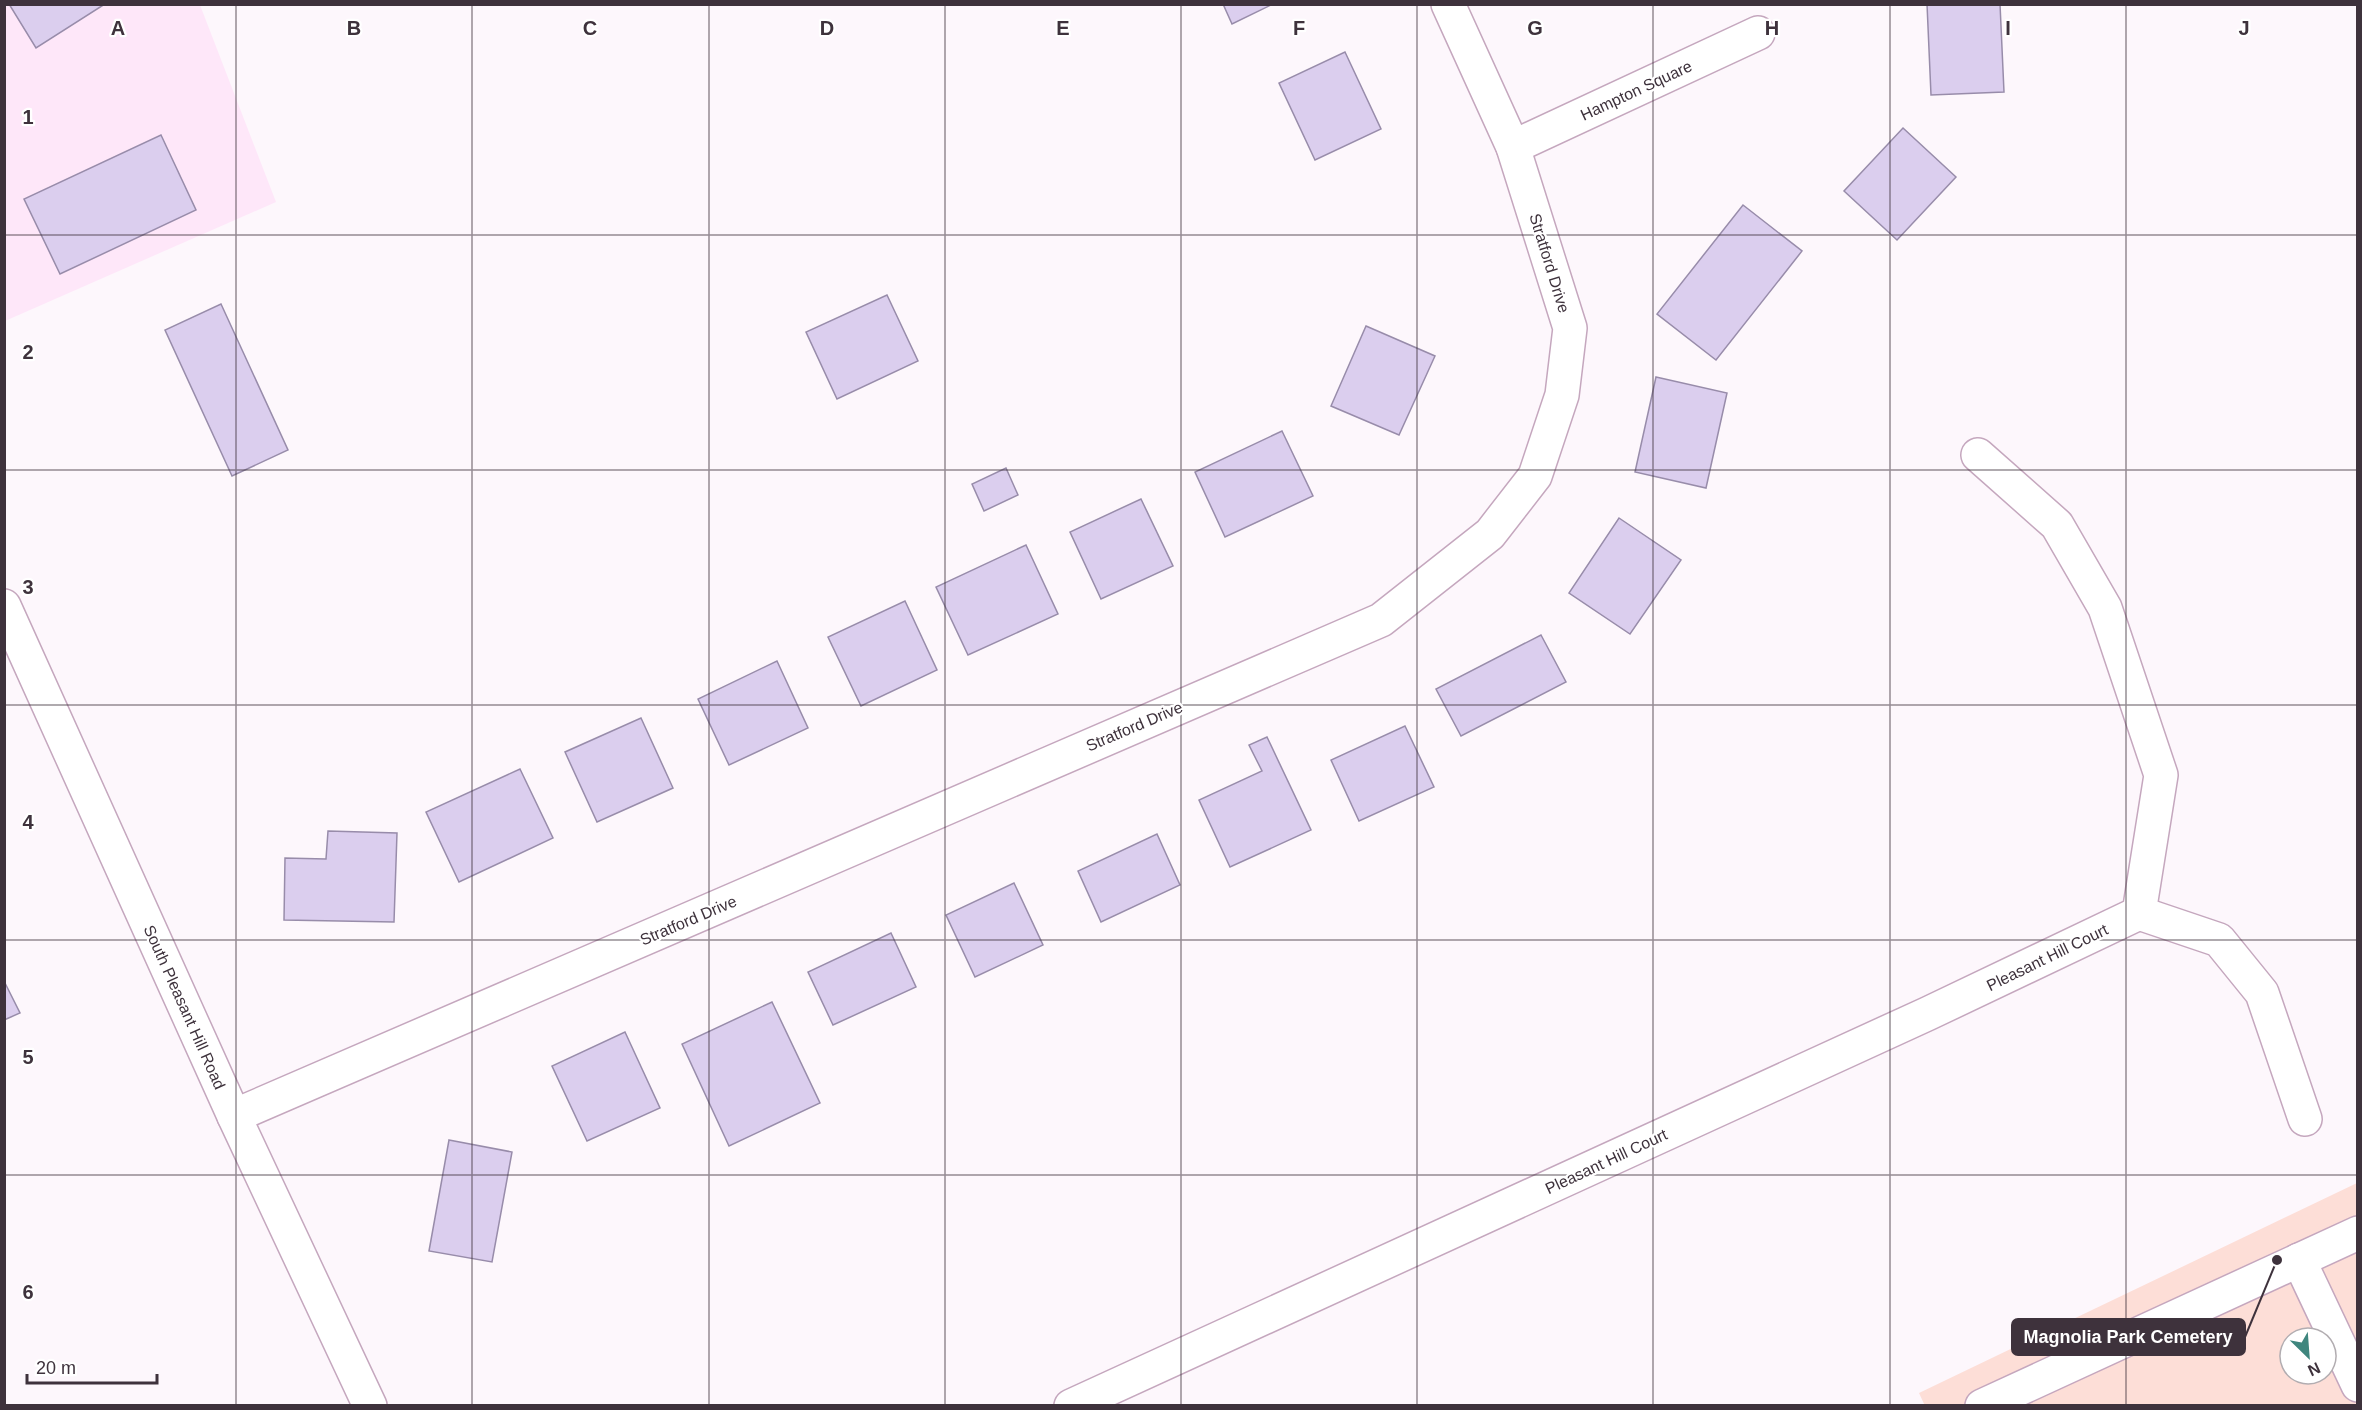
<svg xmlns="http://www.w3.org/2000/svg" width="2362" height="1410" font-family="Arial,sans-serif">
  <rect width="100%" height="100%" fill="#fdf7fc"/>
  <polygon fill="#fee7f9" points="5,5 200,5 276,202 5,321"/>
  <path fill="#fdded7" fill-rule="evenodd" d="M2357,1183V1405L1925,1406L1919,1393ZM2290,1338H2326V1374H2290Z"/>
  <g fill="#dbceee" stroke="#988caa" stroke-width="1.5">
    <polygon points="9,4 105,4 36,48"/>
    <polygon points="1223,4 1273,4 1232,24"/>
    <polygon points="1927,4 2000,4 2004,92 1931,95"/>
    <polygon points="1345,52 1381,129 1315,160 1279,83"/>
    <polygon points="1903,128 1956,177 1897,240 1844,191"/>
    <polygon points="161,135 196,210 60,274 24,199"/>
    <polygon points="1743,205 1802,251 1716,360 1657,314"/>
    <polygon points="887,295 918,361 837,399 806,332"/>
    <polygon points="221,304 288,450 232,476 165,330"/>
    <polygon points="1366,326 1435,356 1399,435 1331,406"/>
    <polygon points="1656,377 1727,393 1706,488 1635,472"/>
    <polygon points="1282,431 1313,496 1225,537 1195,472"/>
    <polygon points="1006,468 1018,495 984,511 972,484"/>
    <polygon points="1141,499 1173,566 1101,599 1070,532"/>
    <polygon points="1619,518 1681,560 1630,634 1569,593"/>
    <polygon points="1026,545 1058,614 968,655 936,587"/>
    <polygon points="905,601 937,670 861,706 828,637"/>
    <polygon points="1541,635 1566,682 1461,736 1436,689"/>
    <polygon points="777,661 808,728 729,765 698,699"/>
    <polygon points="641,718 673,788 597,822 565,752"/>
    <polygon points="1405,726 1434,787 1359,821 1331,760"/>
    <polygon points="1267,737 1311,830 1230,867 1199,800 1262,771 1249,745"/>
    <polygon points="520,769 553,838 459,882 426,812"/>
    <polygon points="328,831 397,833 394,922 284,920 285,858 326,859"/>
    <polygon points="1157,834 1180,885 1101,922 1078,871"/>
    <polygon points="1014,883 1043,945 975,977 946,915"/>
    <polygon points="891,933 916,987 833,1025 808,972"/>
    <polygon points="4,981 20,1013 4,1020"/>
    <polygon points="772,1002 820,1103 729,1146 682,1044"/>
    <polygon points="625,1032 660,1108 587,1141 552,1066"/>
    <polygon points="449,1140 512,1152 492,1262 429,1251"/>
  </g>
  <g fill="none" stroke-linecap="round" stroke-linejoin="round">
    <defs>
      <g id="minor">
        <polyline points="1513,147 1758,33"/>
        <polyline points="4,606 234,1116 370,1406"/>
        <polyline points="2139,913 2219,940 2262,993 2305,1119"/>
        <polyline points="234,1116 1381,620 1490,534 1535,476 1562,395 1570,328 1513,147 1448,4"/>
        <polyline points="2299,1260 2358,1385"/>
        <polyline points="1071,1406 1927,1014 2139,913 2161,775 2105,608 2057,525 1978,455"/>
        <polyline points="1982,1406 2358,1233"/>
      </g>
    </defs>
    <use href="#minor" stroke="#c5a7be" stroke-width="36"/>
    <use href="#minor" stroke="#fff" stroke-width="33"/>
  </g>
  <path fill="none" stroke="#3e323c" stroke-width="1.5" stroke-opacity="0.55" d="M236,4V1406M472,4V1406M709,4V1406M945,4V1406M1181,4V1406M1417,4V1406M1653,4V1406M1890,4V1406M2126,4V1406M4,235H2358M4,470H2358M4,705H2358M4,940H2358M4,1175H2358"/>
  <g text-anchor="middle" stroke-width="4.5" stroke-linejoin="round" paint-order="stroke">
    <g font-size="16" fill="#3e323c" stroke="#fff">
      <text transform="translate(1636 90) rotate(-25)" y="6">Hampton Square</text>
      <text transform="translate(1550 263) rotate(73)" y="6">Stratford Drive</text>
      <text transform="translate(1134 726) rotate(-23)" y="6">Stratford Drive</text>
      <text transform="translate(688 920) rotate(-23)" y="6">Stratford Drive</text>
      <text transform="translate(2047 957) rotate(-26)" y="6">Pleasant Hill Court</text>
      <text transform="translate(185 1007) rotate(66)" y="6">South Pleasant Hill Road</text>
      <text transform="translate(1606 1161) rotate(-25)" y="6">Pleasant Hill Court</text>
    </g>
  </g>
  <g font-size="20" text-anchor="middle" font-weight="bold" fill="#3e323c" stroke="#fff" stroke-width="4.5" stroke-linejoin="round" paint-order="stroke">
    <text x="118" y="35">A</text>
    <text x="354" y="35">B</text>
    <text x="590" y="35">C</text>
    <text x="827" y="35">D</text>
    <text x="1063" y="35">E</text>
    <text x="1299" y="35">F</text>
    <text x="1535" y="35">G</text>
    <text x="1772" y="35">H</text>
    <text x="2008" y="35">I</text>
    <text x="2244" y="35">J</text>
    <text x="28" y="124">1</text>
    <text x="28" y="359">2</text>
    <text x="28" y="594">3</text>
    <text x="28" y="829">4</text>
    <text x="28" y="1064">5</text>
    <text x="28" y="1299">6</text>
  </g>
  <path fill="none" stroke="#3e323c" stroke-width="2" d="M2277 1260L2245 1337"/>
  <circle fill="#3e323c" stroke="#fff" stroke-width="2" cx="2277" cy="1260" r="6"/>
  <rect fill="#3e323c" stroke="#3e323c" stroke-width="2" x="2012" y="1319" width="233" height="36" rx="6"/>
  <g font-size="18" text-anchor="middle" font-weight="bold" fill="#fff">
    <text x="2128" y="1343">Magnolia Park Cemetery</text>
  </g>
  <rect width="2362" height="1410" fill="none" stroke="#3e323c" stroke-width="12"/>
  <g transform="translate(2308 1356) rotate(155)"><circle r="28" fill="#ffffff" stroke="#b2adb1" stroke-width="1.5"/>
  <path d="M0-4.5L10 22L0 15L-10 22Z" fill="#3f867e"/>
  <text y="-9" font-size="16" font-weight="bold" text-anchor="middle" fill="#3e323c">N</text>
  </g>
  <path d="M27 1374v9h130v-9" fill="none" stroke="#3e323c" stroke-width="3"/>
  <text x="36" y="1374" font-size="18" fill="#3e323c" stroke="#ffffff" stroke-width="4.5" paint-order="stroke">20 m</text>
</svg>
